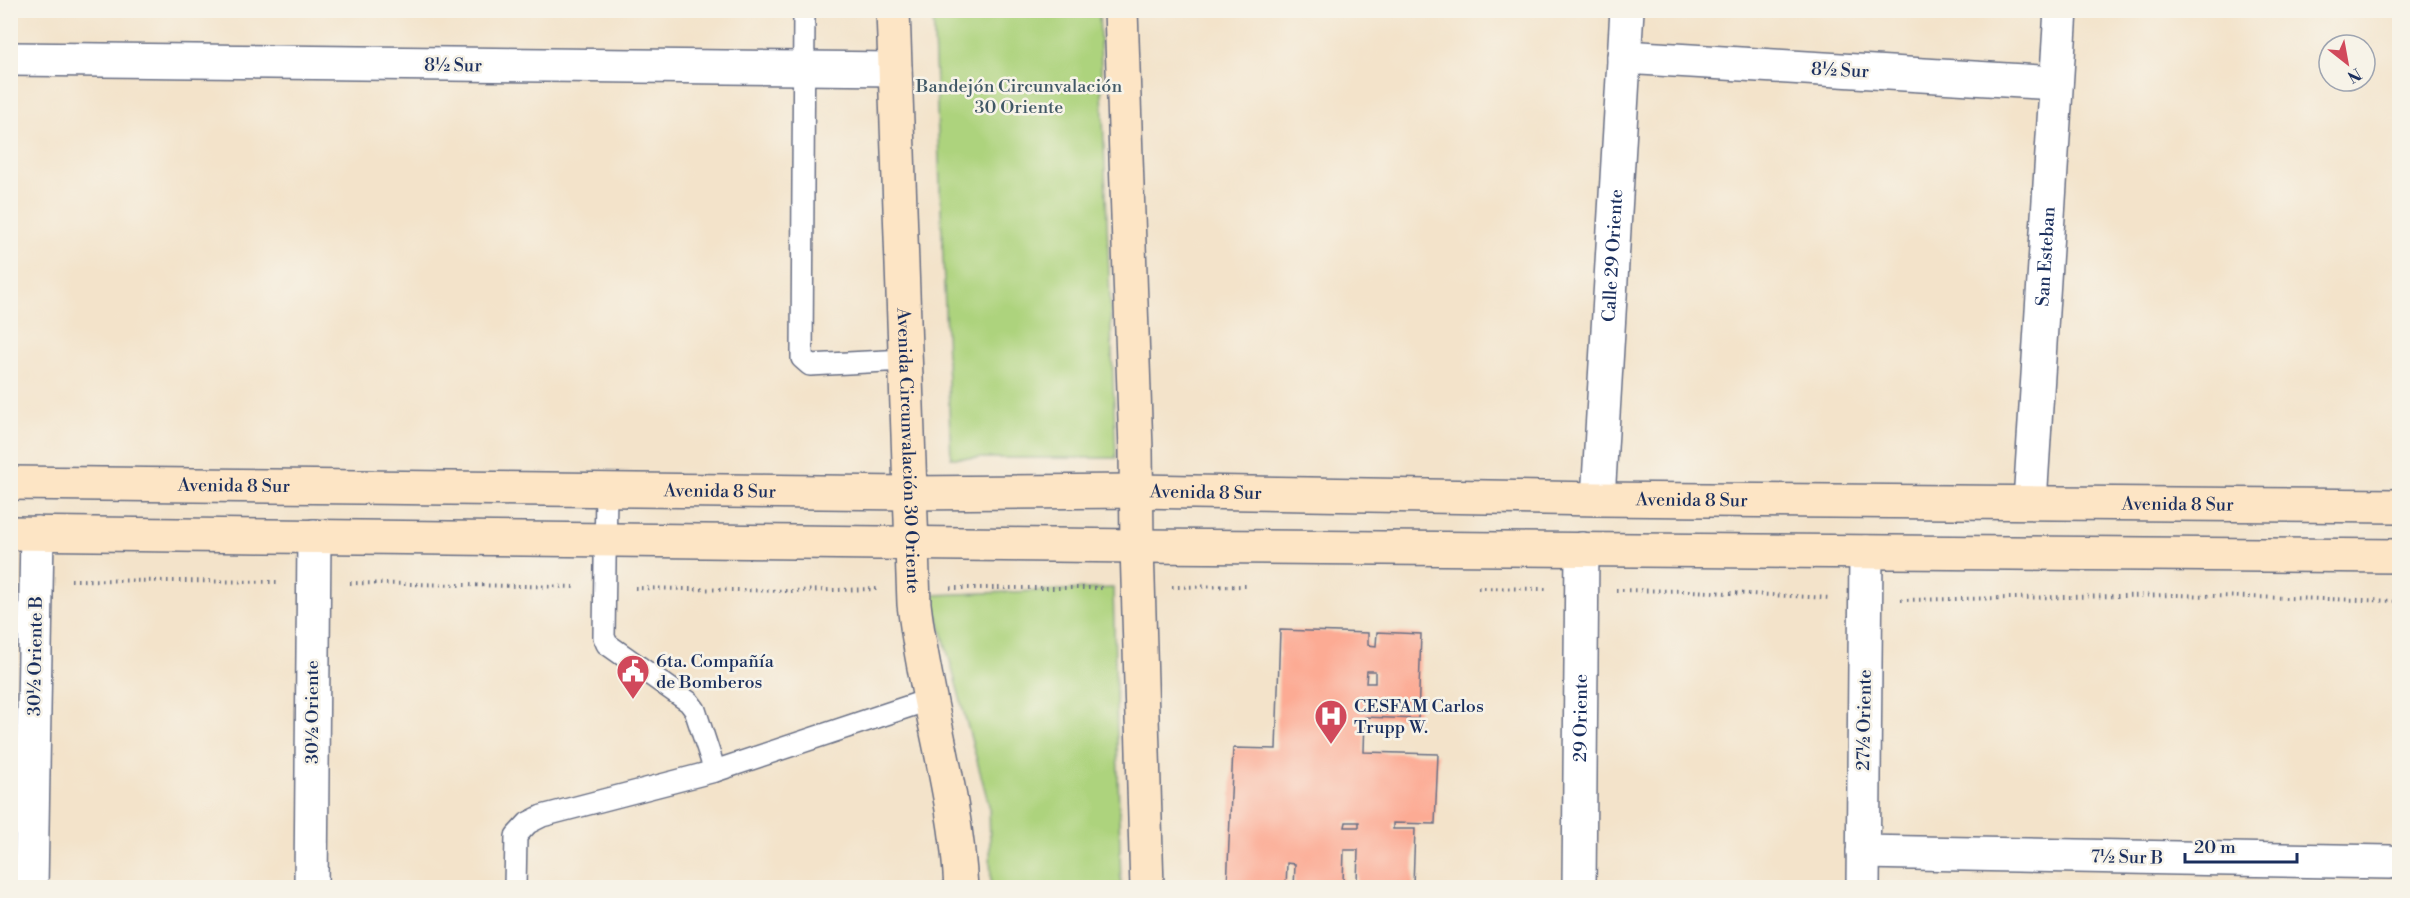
<svg xmlns="http://www.w3.org/2000/svg" width="2410" height="898" font-family="'Libre Bodoni',serif">
  <rect width="100%" height="100%" fill="#f7f3e8"/>
  <filter id="ink" filterUnits="userSpaceOnUse"><feTurbulence type="fractalNoise" baseFrequency=".0167" numOctaves="2"/><feDisplacementMap in="SourceGraphic" scale="12" xChannelSelector="R" yChannelSelector="G"/><feConvolveMatrix kernelMatrix="1 2 1 2 8 2 1 2 1" color-interpolation-filters="sRGB"/></filter>
  <filter id="wash" filterUnits="userSpaceOnUse"><feTurbulence type="fractalNoise" baseFrequency=".008" numOctaves="4" result="noise"/><feDisplacementMap in="SourceGraphic" scale="24" xChannelSelector="R" yChannelSelector="G"/><feGaussianBlur stdDeviation="1.35" result="paint"/><feColorMatrix in="noise" values="0 0 0 0 0 0 0 0 0 0 0 0 0 0 0 0 0 1.4 0 .05"/><feComposite in="paint" operator="in"/></filter>
  <g filter="url(#wash)">
    <rect width="100%" height="100%" fill="#f3e3ca"/>
    <g fill="#add37d" stroke="#64816e" stroke-width="1.5">
      <polygon points="933,11 1099,11 1116,458 951,458"/>
      <polygon points="1113,588 1121,887 991,887 989,805 932,595"/>
    </g>
    <g id="blocks">
      <path fill="#fcab94" fill-rule="evenodd" d="M1280,630L1368,633V645L1376,646L1377,632L1421,634L1418,719L1365,717L1364,752L1438,754L1435,824L1393,823V829H1415L1413,885H1415V888H1294L1295,864L1287,863L1286,888H1227L1233,748L1276,749ZM1367,671H1375V683H1366ZM1346,822H1359V827H1345ZM1344,850H1358L1357,883H1343Z"/>
    </g>
  </g>
  <g filter="url(#ink)">
    <use href="#blocks" fill-opacity="0" stroke="#676e84" stroke-width="1.5"/>
    <g fill="none" stroke-linecap="round" stroke-linejoin="round">
      <defs>
        <g id="lane">
          <polyline points="804,10 802,358 810,365 905,360"/>
          <polyline points="715,771 931,699"/>
          <polyline points="515,888 516,836 528,823 542,816 715,771 695,710 689,702 607,644 604,637 606,490"/>
        </g>
        <g id="street">
          <polyline points="1624,57 2056,83"/>
          <polyline points="10,59 895,69"/>
          <path id="s1" d="M1598,499L1627,10"/>
          <path id="s2" d="M2030,502L2061,10"/>
          <polyline points="1863,852 2390,862"/>
          <polyline points="31,888 37,533"/>
          <polyline points="311,888 314,536"/>
          <path id="s3" d="M1579,888L1582,549"/>
          <polyline points="1863,888 1866,552"/>
        </g>
        <g id="secondary">
          <path id="s4" d="M893,10L914,604C925,700 956,790 961,888"/>
          <polyline points="1121,10 1136,450 1137,546 1147,888"/>
          <path id="s5" d="M10,483L909,493L1137,491L1598,499L2400,506"/>
          <polyline points="10,533 1137,546 2400,556"/>
        </g>
      </defs>
      <use href="#lane" stroke="#676e84" stroke-width="24"/>
      <use href="#street" stroke="#676e84" stroke-width="36"/>
      <use href="#secondary" stroke="#676e84" stroke-width="36"/>
      <g stroke="#676e84" stroke-width="4" stroke-dasharray="1.5 4.5" stroke-linecap="butt">
        <polyline points="71,580 280,582"/>
        <polyline points="350,583 577,587"/>
        <polyline points="1172,587 1249,586"/>
        <polyline points="635,588 787,591 880,589"/>
        <polyline points="950,588 1102,588"/>
        <polyline points="1478,588 1546,589"/>
        <polyline points="1616,590 1690,591 1830,598"/>
        <polyline points="1901,600 2175,595 2400,601"/>
      </g>
      <use href="#lane" stroke="#fff" stroke-width="21"/>
      <use href="#street" stroke="#fff" stroke-width="33"/>
      <use href="#secondary" stroke="#fde5c5" stroke-width="33"/>
    </g>
  </g>
  <defs>
    <symbol id="civic-pin" viewBox="-11 -11 22 30"><path d="M0 17L-7.5 6A9.5 9.5 0 1 1 7.5 6Z" fill="#d1495b" stroke="#f7f3e8"/><path d="M-.6-6.5H3V-4.5H.6V-3L4-1V1h2V6H-6V1h2V-1L-.6-3ZM-1.2 2.5V6h2.4V2.5Z" fill="#fff"/></symbol>
    <symbol id="hospital-pin" viewBox="-11 -11 22 30"><path d="M0 17L-7.5 6A9.5 9.5 0 1 1 7.5 6Z" fill="#d1495b" stroke="#f7f3e8"/><path d="M-5-5h3v3.5h4V-5h3V5h-3V1.5h-4V5h-3Z" fill="#fff"/></symbol>
  </defs>
  <g fill-rule="evenodd">
    <use href="#civic-pin" x="614" y="652" width="38" height="52"/>
    <use href="#hospital-pin" x="1312" y="697" width="38" height="52"/>
  </g>
  <g text-anchor="middle" stroke-width="5" stroke-linejoin="round" paint-order="stroke">
    <g font-size="18" fill="#1b2f5e" stroke="#f7f3e8">
      <text transform="translate(453 65) rotate(1)" y="6">8½ Sur</text>
      <text transform="translate(1840 70) rotate(3)" y="6">8½ Sur</text>
      <text dy="6" stroke="none"><textPath href="#s1" startOffset="244">Calle 29 Oriente</textPath></text>
      <text dy="6" stroke="none"><textPath href="#s2" startOffset="246">San Esteban</textPath></text>
      <text dy="6" stroke="none"><textPath href="#s4" startOffset="441">Avenida Circunvalación 30 Oriente</textPath></text>
      <text dy="6" stroke="none"><textPath href="#s5" startOffset="224">Avenida 8 Sur</textPath></text>
      <text dy="6" stroke="none"><textPath href="#s5" startOffset="710">Avenida 8 Sur</textPath></text>
      <text dy="6" stroke="none"><textPath href="#s5" startOffset="1196">Avenida 8 Sur</textPath></text>
      <text dy="6" stroke="none"><textPath href="#s5" startOffset="1682">Avenida 8 Sur</textPath></text>
      <text dy="6" stroke="none"><textPath href="#s5" startOffset="2168">Avenida 8 Sur</textPath></text>
      <text transform="translate(35 656) rotate(-89)" y="6">30½ Oriente B</text>
      <text transform="translate(312 712) rotate(-90)" y="6">30½ Oriente</text>
      <text dy="6" stroke="none"><textPath href="#s3" startOffset="170">29 Oriente</textPath></text>
      <text transform="translate(1864 720) rotate(-89)" y="6">27½ Oriente</text>
      <text transform="translate(2127 857) rotate(1)" y="6">7½ Sur B</text>
    </g>
    <g font-size="18" fill="#405866" stroke="#f7f3e8">
      <text x="1019" y="92">Bandejón Circunvalación<tspan x="1019" dy="21">30 Oriente</tspan></text>
    </g>
    <g font-size="18" fill="#1b2f5e" stroke="#f7f3e8" text-anchor="start">
      <text x="656" y="667">6ta. Compañía<tspan x="656" dy="21">de Bomberos</tspan></text>
      <text x="1354" y="712">CESFAM Carlos<tspan x="1354" dy="21">Trupp W.</tspan></text>
    </g>
  </g>
  <rect width="2410" height="898" fill="none" stroke="#f7f3e8" stroke-width="36"/>
  <g transform="translate(2347 63) rotate(149)"><circle r="28" fill="#f7f3e8" stroke="#9fa5b1" stroke-width="1.5"/>
  <path d="M0-4.5L10 22L0 15L-10 22Z" fill="#d1495b"/>
  <text y="-9" font-size="16" font-weight="bold" text-anchor="middle" fill="#1b2f5e">N</text>
  </g>
  <path d="M2185 853v9h112v-9" fill="none" stroke="#1b2f5e" stroke-width="3"/>
  <text x="2194" y="853" font-size="18" fill="#1b2f5e" stroke="#f7f3e8" stroke-width="4.5" paint-order="stroke">20 m</text>
</svg>
